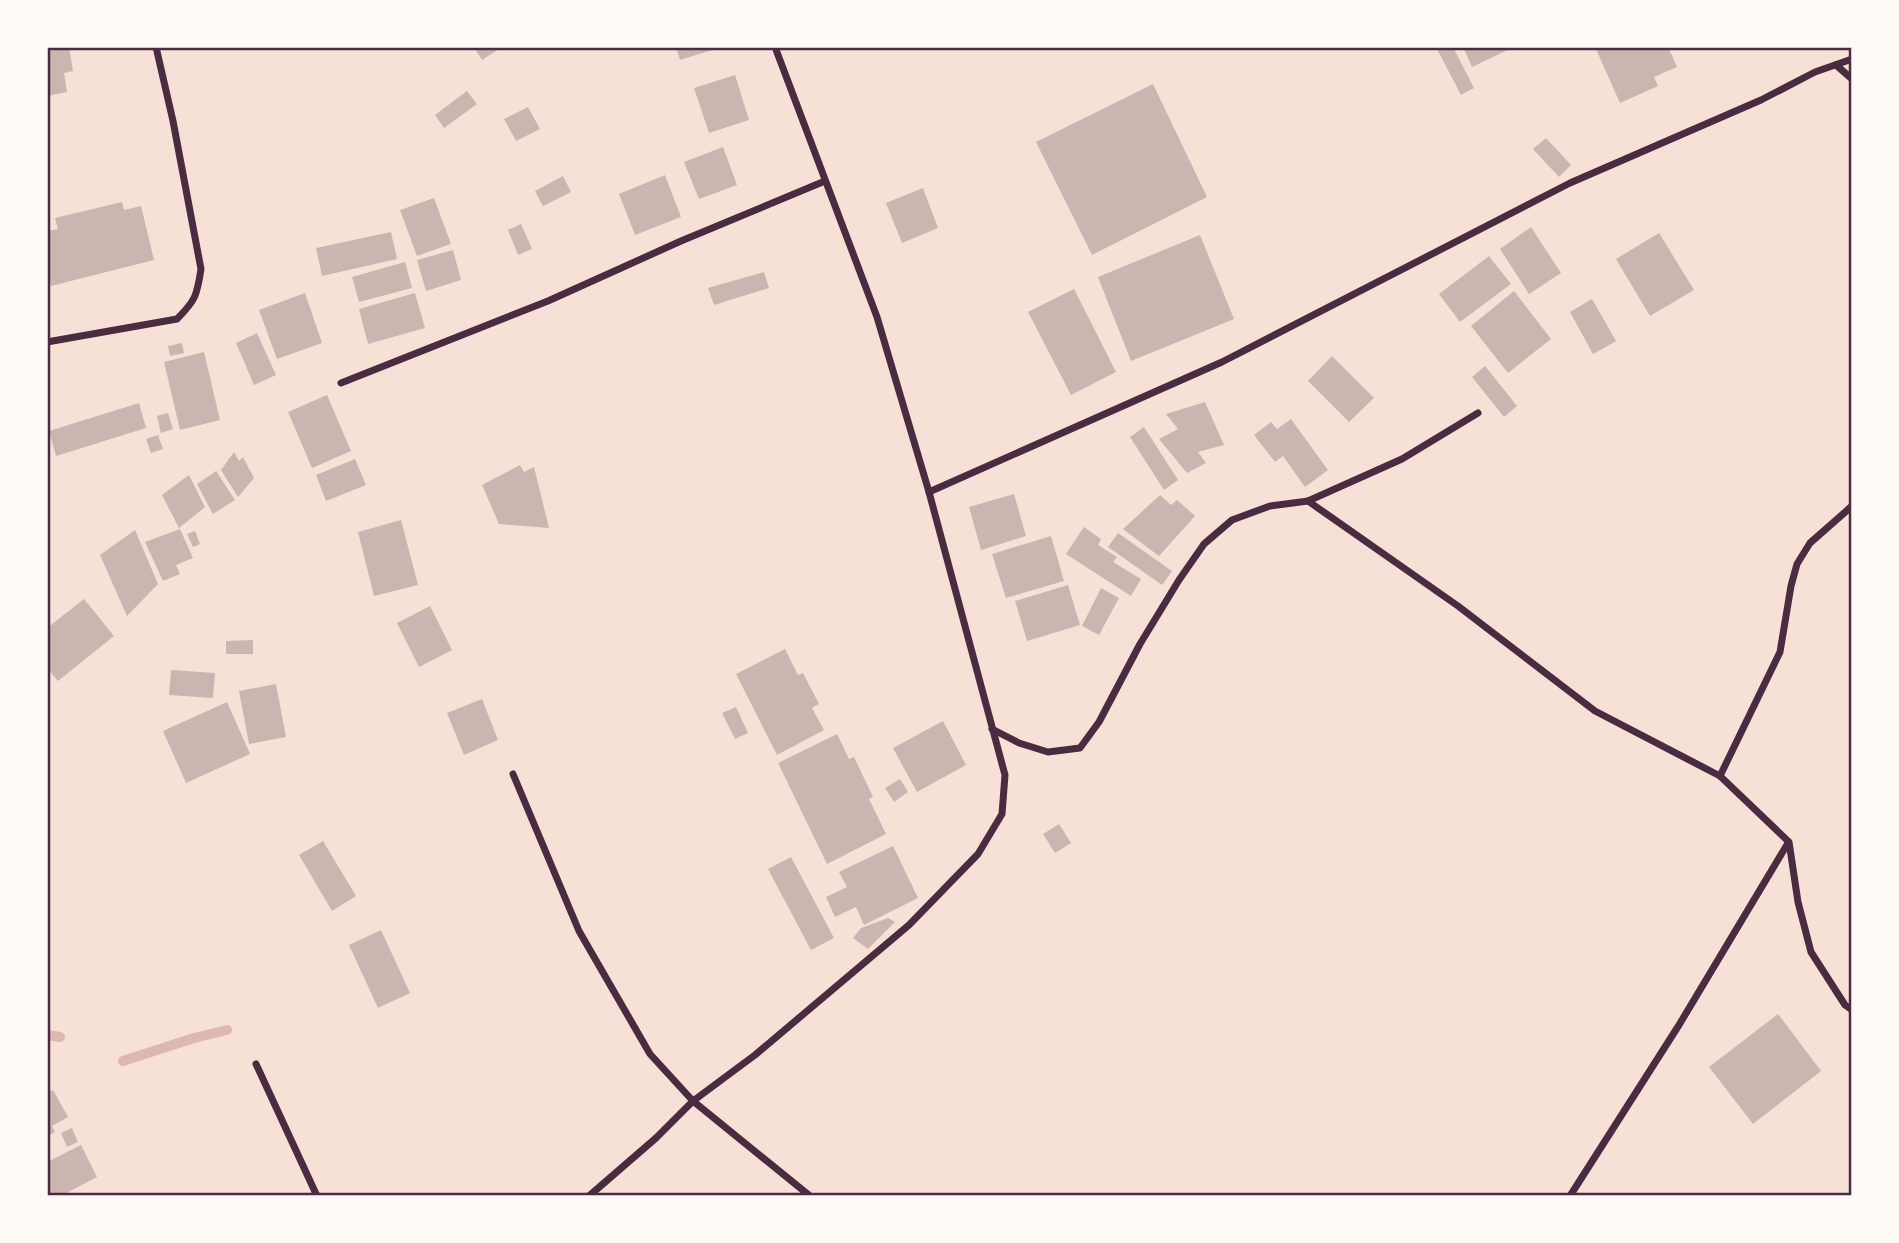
<svg xmlns="http://www.w3.org/2000/svg" width="1899" height="1243" font-family="Overpass,sans-serif">
  <rect width="100%" height="100%" fill="#f7e1d7"/>
  <g fill="none" stroke-linecap="round" stroke-linejoin="round">
    <g stroke="#dcb8b0" stroke-width="10">
      <polyline points="47,1035 60,1037"/>
      <polyline points="123,1061 194,1038 227,1030"/>
    </g>
  </g>
  <g fill="#ccb4b1">
    <polygon points="54,47 69,47 73,71 64,73 67,92 47,96 47,49"/>
    <polygon points="474,47 502,47 482,60"/>
    <polygon points="676,47 719,47 719,48 680,60"/>
    <polygon points="1436,47 1453,47 1474,88 1461,95"/>
    <polygon points="1463,47 1514,47 1472,67"/>
    <polygon points="1595,47 1668,47 1677,67 1654,77 1658,86 1620,103"/>
    <polygon points="735,75 749,120 709,133 694,88"/>
    <polygon points="1153,84 1207,197 1092,255 1036,142"/>
    <polygon points="467,91 477,104 444,128 435,115"/>
    <polygon points="528,107 540,129 516,141 504,119"/>
    <polygon points="1546,138 1571,165 1559,177 1533,149"/>
    <polygon points="723,147 737,185 699,199 684,162"/>
    <polygon points="665,175 681,217 635,235 619,194"/>
    <polygon points="563,176 571,192 543,206 535,191"/>
    <polygon points="923,188 938,228 902,243 886,203"/>
    <polygon points="434,198 451,244 417,256 400,210"/>
    <polygon points="122,202 124,210 141,206 154,260 51,286 47,269 47,231 58,229 55,218"/>
    <polygon points="521,224 532,249 518,255 508,230"/>
    <polygon points="1531,227 1561,273 1529,294 1500,249"/>
    <polygon points="391,232 397,259 322,276 316,248"/>
    <polygon points="1659,233 1694,290 1650,316 1616,259"/>
    <polygon points="1200,235 1234,319 1131,361 1098,277"/>
    <polygon points="453,250 461,280 426,291 417,260"/>
    <polygon points="1489,256 1511,284 1460,322 1439,294"/>
    <polygon points="405,262 412,288 359,302 352,277"/>
    <polygon points="764,272 769,288 714,305 708,288"/>
    <polygon points="1074,289 1116,372 1071,395 1028,312"/>
    <polygon points="1514,291 1551,339 1508,373 1471,326"/>
    <polygon points="305,293 322,343 277,359 259,310"/>
    <polygon points="415,293 425,328 368,344 359,309"/>
    <polygon points="1592,299 1616,341 1593,354 1570,312"/>
    <polygon points="257,333 276,375 254,385 236,343"/>
    <polygon points="182,343 184,353 170,356 168,346"/>
    <polygon points="204,352 220,420 180,430 164,362"/>
    <polygon points="1332,356 1374,398 1349,422 1308,381"/>
    <polygon points="1485,366 1517,406 1504,417 1472,377"/>
    <polygon points="327,395 351,451 312,468 288,412"/>
    <polygon points="1205,402 1224,445 1198,452 1206,463 1187,473 1159,439 1178,429 1166,414"/>
    <polygon points="139,403 146,428 56,456 49,431"/>
    <polygon points="168,413 173,429 161,433 157,416"/>
    <polygon points="1291,419 1328,470 1305,487 1283,456 1275,462 1254,435 1271,422 1277,429"/>
    <polygon points="1144,427 1178,480 1164,490 1130,437"/>
    <polygon points="158,435 163,449 151,453 146,439"/>
    <polygon points="234,452 239,461 243,457 254,478 238,497 221,470"/>
    <polygon points="355,459 366,485 326,501 316,475"/>
    <polygon points="520,465 524,472 534,467 549,528 499,524 482,485"/>
    <polygon points="216,471 235,500 213,514 197,484"/>
    <polygon points="189,475 205,507 179,528 162,495"/>
    <polygon points="1014,494 1026,536 981,550 969,507"/>
    <polygon points="1160,495 1171,505 1177,500 1195,516 1159,556 1123,529"/>
    <polygon points="401,520 418,585 374,596 358,532"/>
    <polygon points="1084,527 1101,539 1098,545 1117,557 1113,562 1141,579 1131,596 1066,554"/>
    <polygon points="180,529 193,558 176,565 180,574 163,581 145,542"/>
    <polygon points="135,530 158,584 127,616 100,555"/>
    <polygon points="195,531 200,544 193,547 187,534"/>
    <polygon points="1118,533 1172,571 1162,585 1108,547"/>
    <polygon points="1051,536 1064,581 1006,598 992,554"/>
    <polygon points="1068,585 1080,625 1027,641 1015,601"/>
    <polygon points="1101,588 1119,598 1099,635 1082,626"/>
    <polygon points="84,599 114,636 58,681 47,668 47,628"/>
    <polygon points="430,606 452,650 419,667 397,623"/>
    <polygon points="253,640 253,654 226,654 226,641"/>
    <polygon points="785,649 798,675 803,673 819,704 812,708 824,730 777,755 736,674"/>
    <polygon points="171,670 215,673 213,698 169,695"/>
    <polygon points="276,684 286,737 249,744 239,691"/>
    <polygon points="482,699 498,740 464,755 447,713"/>
    <polygon points="227,702 250,754 186,783 163,731"/>
    <polygon points="736,707 748,733 735,739 722,713"/>
    <polygon points="943,721 966,765 917,792 893,748"/>
    <polygon points="837,734 849,759 854,757 873,797 869,799 886,834 827,864 778,763"/>
    <polygon points="900,779 908,792 894,802 885,788"/>
    <polygon points="1059,824 1071,843 1055,853 1043,834"/>
    <polygon points="323,841 356,896 332,911 299,855"/>
    <polygon points="893,846 918,898 864,925 856,907 835,917 826,897 847,887 839,872"/>
    <polygon points="791,857 834,938 811,950 768,869"/>
    <polygon points="888,918 895,922 868,949 853,938 861,928"/>
    <polygon points="381,930 410,993 378,1008 349,945"/>
    <polygon points="1778,1014 1821,1071 1753,1124 1709,1067"/>
    <polygon points="53,1090 68,1117 52,1126 55,1132 47,1136 47,1093"/>
    <polygon points="72,1128 78,1142 67,1147 61,1133"/>
    <polygon points="81,1145 97,1177 61,1196 47,1196 47,1162"/>
  </g>
  <g fill="none" stroke-linecap="round" stroke-linejoin="round">
    <g stroke="#4a2c40" stroke-width="7">
      <polyline points="1836,65 1852,79"/>
      <path d="M47,342L177,319C196,300 197,295 201,269L173,121L156,47"/>
      <polyline points="341,383 548,301 681,241 825,181"/>
      <polyline points="929,492 1222,362 1570,183 1761,100 1815,72 1852,59"/>
      <polyline points="1308,501 1402,459 1478,413"/>
      <polyline points="992,729 1019,743 1048,752 1080,748 1099,722 1140,644 1179,580 1204,544 1232,520 1270,506 1308,501 1458,606 1595,711 1720,776 1789,842 1798,902 1811,952 1845,1005 1852,1010"/>
      <polyline points="513,774 579,931 650,1054 693,1101 810,1196"/>
      <polyline points="1720,776 1780,652 1791,586 1797,564 1810,543 1852,506"/>
      <polyline points="256,1064 317,1196"/>
      <polyline points="589,1196 656,1138 693,1101 755,1055 909,925 978,854 1002,814 1005,775 929,492 877,317 775,47"/>
      <polyline points="1570,1196 1679,1025 1788,843"/>
    </g>
  </g>
  <rect width="1899" height="1243" fill="none" stroke="#fffaf5" stroke-width="98"/>
  <rect x="49" y="49" width="1801" height="1145" fill="none" stroke="#4a2c40" stroke-width="2.5"/>
</svg>
